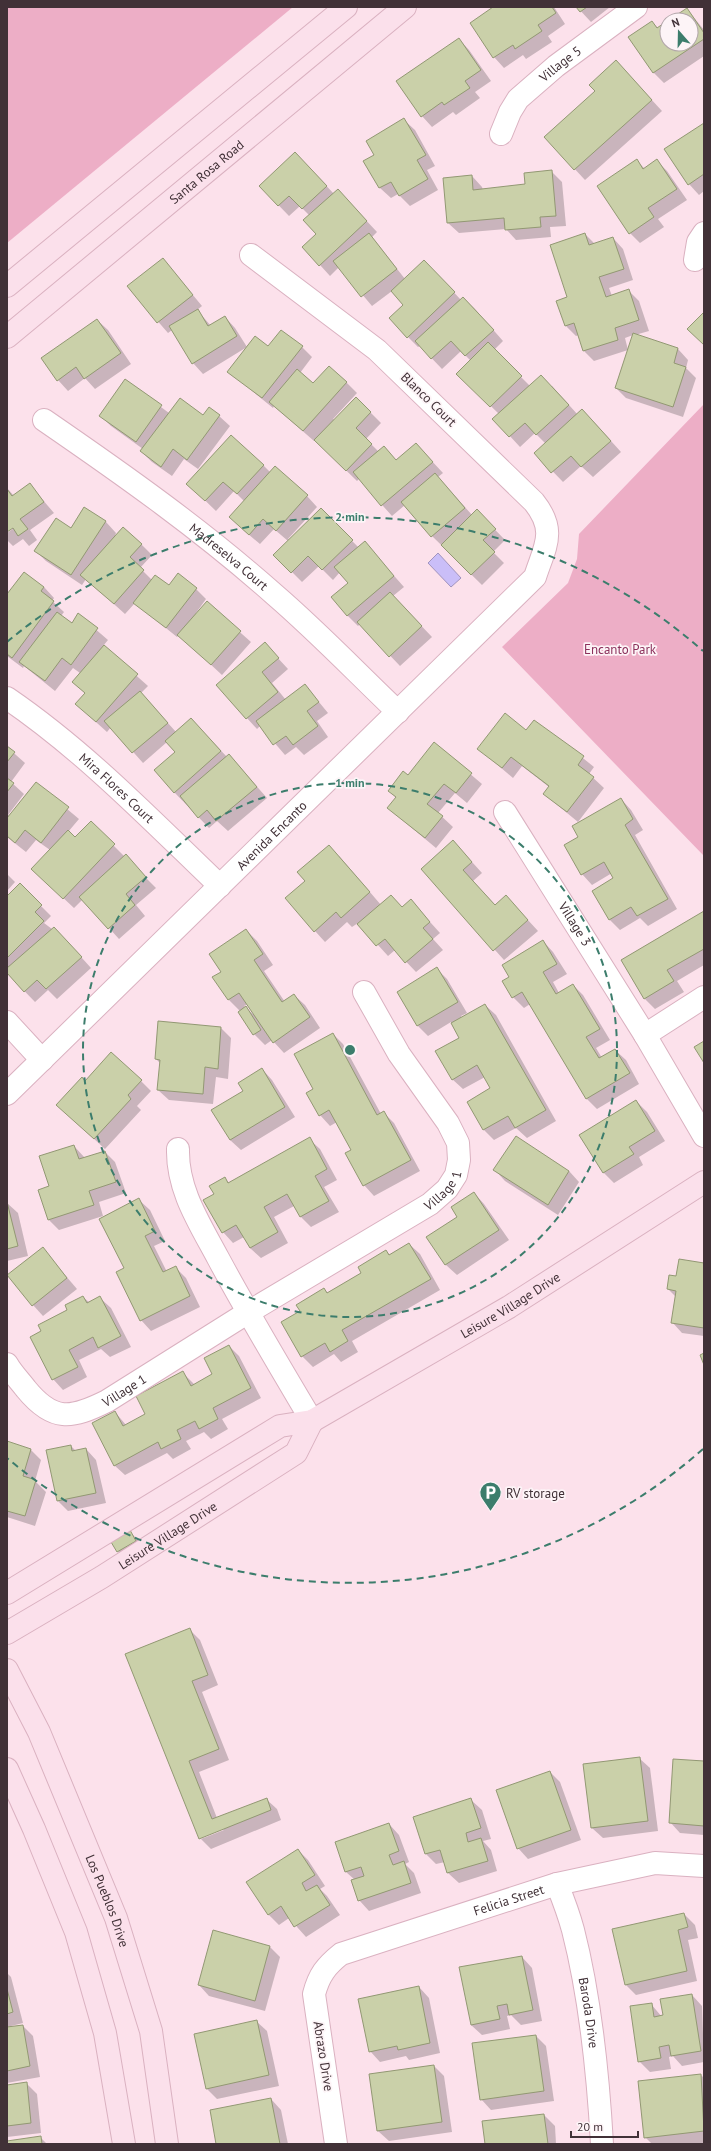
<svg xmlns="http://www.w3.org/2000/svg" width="711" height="2151" font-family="'PT Sans',sans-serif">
  <rect width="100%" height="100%" fill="#fce1eb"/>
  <g fill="#edaec6">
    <polygon points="7,7 293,7 7,243"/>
    <polygon points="704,404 704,856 502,647 568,583 577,559 579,534"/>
  </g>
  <polygon fill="#cabef8" stroke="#a194be" points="438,553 461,578 451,587 428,563"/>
  <g fill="#0003" fill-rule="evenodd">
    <polygon points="495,7 554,7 565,24 548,36 552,42 526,59 523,55 504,68 494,57 471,23"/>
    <polygon points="577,7 610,7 591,22"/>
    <polygon points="687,9 704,30 704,56 664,83 653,72 652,22 658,28 667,22 667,44 691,44 691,20 671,20"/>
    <polygon points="459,39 469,50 491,81 475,92 480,98 456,115 453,112 432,127 422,116"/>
    <polygon points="626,72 662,111 585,180 545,137 596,91"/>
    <polygon points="404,120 415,130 435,166 427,170 438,190 410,206 398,194 391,198 380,188 364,161 375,155"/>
    <polygon points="704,125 704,191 699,195 689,184"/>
    <polygon points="637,161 645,169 657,161 667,171 687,200 658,219 664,227 640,243 630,233"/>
    <polygon points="306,164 334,194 348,201 377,232 372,237 405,279 434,271 461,300 463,298 474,308 503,341 494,350 530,386 552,386 578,415 593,421 621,452 593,477 581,466 563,482 535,453 546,444 535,433 520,447 494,419 499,414 458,374 471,361 461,351 442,369 420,346 418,347 408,337 405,305 392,291 372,306 339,267 330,276 320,265 317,234 310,216 300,206 289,216 260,186"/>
    <polygon points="551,171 562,182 566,226 550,227 551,237 516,240 506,229 459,233 448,223 444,179 472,176 482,187 483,190 526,185"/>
    <polygon points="585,234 595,244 613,238 623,249 633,280 609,288 612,296 628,290 639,301 649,331 635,335 678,349 688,360 686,368 696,378 683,417 626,398 616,388 633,335 625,338 628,350 594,361 584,351 579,335 576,336 566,326 568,298"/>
    <polygon points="163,259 202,306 197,310 211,326 225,317 235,328 247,347 203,374 193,363 172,330 168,333 128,287"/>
    <polygon points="97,320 108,330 131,364 95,389 85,378 68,391 58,380"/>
    <polygon points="302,347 312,357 300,373 313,385 346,382 357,393 333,419 335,420 356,398 381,423 366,439 379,452 396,461 416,444 443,473 438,477 472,515 477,511 505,540 493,552 504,563 482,585 432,536 405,505 392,516 359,479 357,481 315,440 314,441 274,406 273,408 229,372 269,348"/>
    <polygon points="126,381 169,413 219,416 230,426 198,469 184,459 172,476 152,462 141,451 143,449 111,426 101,416"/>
    <polygon points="263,465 271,473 307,496 317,507 288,539 289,540 321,509 359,548 365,543 404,587 393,596 432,637 400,666 360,624 358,626 347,615 349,583 340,572 333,580 319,566 302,582 275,555 288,541 274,529 260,544 241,528 245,502 234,491 216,511 188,484"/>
    <polygon points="30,485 54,513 30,530 37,540 29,546 23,539 13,546 7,540 7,533 17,526 16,525 7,531 7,488 14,496"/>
    <polygon points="85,508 106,522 116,533 114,539 141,544 152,555 140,568 152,580 169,586 196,589 206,599 196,613 197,614 207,603 251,642 222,675 179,635 177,637 135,603 125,614 86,579 82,585 46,561 36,551 71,529"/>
    <polygon points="44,587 54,598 52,601 64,612 61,616 72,624 79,615 108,640 103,646 148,686 141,693 176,732 191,719 227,757 229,755 239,766 267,798 228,831 217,821 209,828 174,792 176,752 167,742 143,763 111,727 107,732 87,714 86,694 73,682 80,673 73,668 55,691 24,666 23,668 7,656 7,596"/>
    <polygon points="265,644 288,669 272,683 286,700 305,685 328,713 317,721 328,737 304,755 296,747 285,755 260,726 257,729 217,685"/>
    <polygon points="527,731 558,738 594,767 589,774 604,788 578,822 544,794 549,787 522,766 513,778 479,749"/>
    <polygon points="435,744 482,784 467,803 455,793 438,813 453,827 436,848 388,808 396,798 389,790 408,776"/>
    <polygon points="7,747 25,763 11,782 24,794 8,815 10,816 36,783 79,819 68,832 75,838 91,823 156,888 136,905 145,916 119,939 83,899 74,908 43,879 50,850 36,840 26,852 7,837"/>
    <polygon points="621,799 631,810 643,830 635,835 677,909 648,926 640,918 620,930 609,919 615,879 612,873 592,885 582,874 579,837"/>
    <polygon points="463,852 482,873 473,881 495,905 506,896 538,931 504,960 422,869"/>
    <polygon points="339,856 381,905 403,908 411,901 440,933 433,939 443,950 416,972 395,950 388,956 358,923 352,927 347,922 325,942 315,931"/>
    <polygon points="7,874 15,882 7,891"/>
    <polygon points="20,885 51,916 44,923 64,938 91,968 57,999 48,990 35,1002 7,973 7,898"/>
    <polygon points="704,912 704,965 677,981 684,992 655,1009 645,999 622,960"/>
    <path d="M246,930L257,941L273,965L264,971L285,1002L294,995L305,1005L320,1028L284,1053L272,1040L265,1045L254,1034L240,1011L229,1000L222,972ZM248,1004L255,1016L244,1006Z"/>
    <polygon points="543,941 553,952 567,974 553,982 559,993 573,985 583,995 610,1040 596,1048 602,1058 615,1050 626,1060 639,1084 597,1109 586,1098 530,1004 524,1008 513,997 510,977"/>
    <polygon points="437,969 447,979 467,1013 461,1016 462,1018 485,1005 496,1015 556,1121 527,1138 516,1128 494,1140 484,1130 468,1102 491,1088 485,1077 463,1089 452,1079 461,1038 451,1022 428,1036 418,1026 398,992"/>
    <polygon points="221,1028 231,1038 228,1079 216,1077 213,1104 169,1100 158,1090 161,1064 156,1059"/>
    <polygon points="333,1034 343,1044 381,1114 383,1112 394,1123 420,1171 374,1196 364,1185 352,1150 337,1122 330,1126 320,1115 315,1090"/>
    <polygon points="262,1069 272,1080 295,1117 241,1150 230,1140 213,1110 244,1092"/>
    <polygon points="141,1081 151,1091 137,1106 141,1110 105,1149 68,1115 85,1082"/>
    <polygon points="636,1101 647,1112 665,1141 639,1157 643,1165 614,1183 603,1172"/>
    <polygon points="309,1139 320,1149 337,1180 324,1187 339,1212 311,1227 301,1217 294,1206 274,1217 288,1243 261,1258 250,1248 244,1237 233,1243 223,1232 215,1195 225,1178 229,1183"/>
    <polygon points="74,1146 85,1158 105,1152 115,1162 126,1193 99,1202 103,1216 59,1230 49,1220 39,1191 50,1187"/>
    <polygon points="495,1170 569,1171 579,1182 558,1215 505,1181"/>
    <polygon points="474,1193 484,1204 509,1240 457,1275 446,1265 428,1237 458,1217"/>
    <polygon points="139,1200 150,1210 165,1241 154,1246 167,1272 175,1267 186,1278 200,1307 151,1331 141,1320 125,1269"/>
    <polygon points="7,1203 18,1213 28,1256 7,1261"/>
    <polygon points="409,1244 420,1254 440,1290 352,1341 358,1352 341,1362 334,1354 313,1367 302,1356 282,1322 301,1312 324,1289 328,1293 362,1273 386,1251 390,1255"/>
    <polygon points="42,1248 77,1289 43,1316 33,1305"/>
    <polygon points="704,1264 704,1336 682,1333 672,1322 676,1297 668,1289 677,1278"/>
    <polygon points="83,1297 90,1303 100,1298 111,1308 131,1347 110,1357 101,1349 79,1360 87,1377 63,1390 53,1379 42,1331"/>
    <polygon points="229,1346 239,1356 261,1398 222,1419 228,1429 211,1439 204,1432 186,1441 191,1449 173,1459 167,1453 125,1475 114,1465 115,1412 126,1425 147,1414 183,1373 195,1385 214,1375"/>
    <polygon points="7,1442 31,1450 41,1460 35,1481 46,1492 35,1526 7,1517"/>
    <polygon points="71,1446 76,1451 86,1449 96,1460 106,1503 68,1511 58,1501"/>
    <polygon points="130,1532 140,1542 128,1562 118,1551"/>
    <polygon points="189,1629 200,1640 218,1685 202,1692 229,1760 199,1772 217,1818 266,1799 277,1809 281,1820 211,1849 201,1839 224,1830 222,1828 200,1838 127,1654"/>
    <polygon points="639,1758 650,1768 658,1831 603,1838 592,1828 584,1765"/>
    <polygon points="674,1760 704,1762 704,1835 680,1833 670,1822"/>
    <polygon points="550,1772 560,1782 581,1840 528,1859 518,1848"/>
    <polygon points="471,1800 482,1810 491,1839 483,1841 491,1850 497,1871 459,1883 448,1873 445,1862 436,1864 426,1854 414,1818"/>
    <polygon points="389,1824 399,1835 409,1862 405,1864 414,1873 421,1893 369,1911 359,1900 355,1880 346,1872 336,1843"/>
    <polygon points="298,1850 308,1860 325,1886 320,1889 327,1896 340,1915 306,1937 289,1918 279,1925 268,1914"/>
    <polygon points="684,1914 695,1925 698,1938 688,1940 697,1981 636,1995 626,1985"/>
    <polygon points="214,1931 270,1947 280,1957 265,2011 209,1996 199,1985"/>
    <polygon points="522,1957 532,1968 542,2021 521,2025 511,2015 507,2016 510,2029 482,2035 471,2025"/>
    <polygon points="7,1973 11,1977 23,2023 7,2027"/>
    <polygon points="419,1987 429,1998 440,2053 409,2060 406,2056 380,2062 370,2051"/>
    <polygon points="692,1995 702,2006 704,2062 682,2066 673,2056 669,2057 671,2069 650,2072 639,2061 651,2004 662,2017"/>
    <polygon points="256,2021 267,2031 279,2086 217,2099 207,2089 195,2034"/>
    <polygon points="23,2026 33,2036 40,2077 7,2083 7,2028"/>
    <polygon points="536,2036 546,2046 554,2101 491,2110 481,2099"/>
    <polygon points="434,2066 444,2076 452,2132 389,2141 378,2131 371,2075"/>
    <polygon points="701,2075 704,2078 704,2143 652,2144 645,2137"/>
    <polygon points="26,2083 37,2094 41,2133 7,2137 7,2086"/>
    <polygon points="271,2099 281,2110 288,2144 217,2144"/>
    <polygon points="544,2115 555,2126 556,2144 486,2144"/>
    <polygon points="40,2137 47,2144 7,2144 7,2142"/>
  </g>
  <g fill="#cad0a9" stroke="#929873">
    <polygon points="493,7 552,7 556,13 538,25 542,31 515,49 513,45 493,58 470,23"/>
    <polygon points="576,7 587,7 580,12"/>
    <polygon points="687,8 704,33 704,39 653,73 628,37 652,21 657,28 667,21 667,44 691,44 691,20 669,20"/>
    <polygon points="459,38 481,70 465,81 470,88 444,105 442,102 421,117 396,81"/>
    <polygon points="616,60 652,100 574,170 544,137 595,91 589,85"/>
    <polygon points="404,118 426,155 417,160 428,179 399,196 391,182 379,188 363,161 374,155 366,141"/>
    <polygon points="704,123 704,174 688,185 664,149"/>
    <polygon points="295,152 327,186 302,209 289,196 278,206 259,186"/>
    <polygon points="637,159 643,169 657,159 677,189 648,208 654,217 629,234 597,186"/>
    <polygon points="552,170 556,216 540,217 541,227 505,230 504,218 447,223 443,178 472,175 473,190 525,184 524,173"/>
    <polygon points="338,189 367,221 319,266 302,247 316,234 303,220"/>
    <polygon points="369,233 397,269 361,297 333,261"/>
    <polygon points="585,233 589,245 613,237 624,269 599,277 606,297 629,289 639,320 615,328 618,340 583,351 574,323 565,326 556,301 567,297 550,245"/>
    <polygon points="163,258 193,295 157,323 127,286"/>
    <polygon points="424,260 455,292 407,338 389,318 403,305 391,291"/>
    <polygon points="463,297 494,330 465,356 451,341 431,359 415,341"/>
    <polygon points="198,309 208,326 225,316 237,336 192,364 169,326"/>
    <polygon points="704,312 704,345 687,329"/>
    <polygon points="97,319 121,353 84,379 76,367 57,381 41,358"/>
    <polygon points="281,330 303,346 262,398 227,372 255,336 268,346"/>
    <polygon points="633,333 678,348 674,363 686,367 673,407 615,388"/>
    <polygon points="488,342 522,376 490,407 456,374"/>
    <polygon points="329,366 347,382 303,431 269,402 297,369 313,383"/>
    <polygon points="541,375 569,405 536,435 525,423 509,437 492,419"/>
    <polygon points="125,379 162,405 136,442 99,416"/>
    <polygon points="356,397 371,412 356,428 372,444 346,471 314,440"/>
    <polygon points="180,398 203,415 209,407 220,415 187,460 173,449 161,467 140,451"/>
    <polygon points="582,409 611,441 581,467 571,456 551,473 534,453"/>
    <polygon points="231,435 264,465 237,494 223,482 205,501 186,484"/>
    <polygon points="416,443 433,462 381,506 353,472 384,446 396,460"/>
    <polygon points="275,466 308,495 276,531 263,519 249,535 229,517"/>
    <polygon points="435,473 465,508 431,537 401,502"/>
    <polygon points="30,483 44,502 20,519 28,529 18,536 13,528 7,532 7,489 12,496"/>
    <polygon points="84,507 106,521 71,575 34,551 56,518 71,528"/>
    <polygon points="321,508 353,540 322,570 308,556 291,573 273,555"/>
    <polygon points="477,509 496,529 483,540 495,552 471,575 441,545"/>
    <polygon points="123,527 142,544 130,557 144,570 114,604 80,575"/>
    <polygon points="365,541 394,576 347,616 331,597 348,583 334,567"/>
    <polygon points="24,572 44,587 41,591 54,601 12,658 7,654 7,594"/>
    <polygon points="178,573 197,588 166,628 133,603 155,575 169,585"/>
    <polygon points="390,592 422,626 389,657 357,622"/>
    <polygon points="207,601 241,631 211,665 177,635"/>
    <polygon points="57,612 72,623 78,613 98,628 71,665 62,658 45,681 19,662"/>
    <polygon points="265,642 279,658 262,672 278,692 246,719 216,685"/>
    <polygon points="104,645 138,674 96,722 75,704 85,693 72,682"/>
    <polygon points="305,684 319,702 307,711 318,726 293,745 286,736 273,745 256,721"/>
    <polygon points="140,691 168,723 132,753 104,721"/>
    <polygon points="505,713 526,730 534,720 584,756 578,765 594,777 567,812 543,794 549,786 511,757 502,768 477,749"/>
    <polygon points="191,718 221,751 174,793 154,770 175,752 165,741"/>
    <polygon points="434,742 472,773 456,793 444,784 427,804 443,816 425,838 387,808 396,797 388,791 403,771 408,775"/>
    <polygon points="7,746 15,752 7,762"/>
    <polygon points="229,754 257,787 216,821 207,810 198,818 180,796"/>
    <polygon points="7,778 14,783 7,792"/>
    <polygon points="36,782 69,807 41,843 25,830 15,843 7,836 7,818"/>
    <polygon points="621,798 633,819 625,825 668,899 637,916 631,907 609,920 592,891 613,878 604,862 581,875 564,845 578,837 572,826"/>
    <polygon points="91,821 115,844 63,899 31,869 68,830 75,837"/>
    <polygon points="453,840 472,862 463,870 495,905 506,895 528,920 493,951 421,869"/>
    <polygon points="329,845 370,892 341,918 336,912 314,932 285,898 305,881 297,872"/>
    <polygon points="126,854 146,877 126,894 135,905 108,929 79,897"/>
    <polygon points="20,883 42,905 35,912 44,921 7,958 7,896"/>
    <polygon points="391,895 402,907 411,899 430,922 423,928 433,939 405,963 385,939 376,946 357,924"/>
    <polygon points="704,911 704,949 667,970 674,981 644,999 621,960"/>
    <polygon points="54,927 82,957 46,989 37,980 24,992 7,973 7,968"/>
    <polygon points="246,929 263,954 254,960 282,1002 294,994 310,1017 273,1043 239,993 228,1000 212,977 221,972 209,954"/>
    <polygon points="543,940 557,964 543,972 556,994 573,984 600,1029 586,1037 599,1058 615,1049 630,1073 586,1099 522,992 512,998 502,981 509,977 502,965"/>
    <polygon points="437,967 458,1002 417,1026 397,992"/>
    <polygon points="485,1004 546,1110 515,1128 508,1116 483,1130 467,1102 490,1088 477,1065 452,1080 435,1051 459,1038 451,1023"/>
    <polygon points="246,1006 261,1030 253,1035 238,1012"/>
    <polygon points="158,1021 221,1027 218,1069 205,1067 203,1094 157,1090 160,1060 155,1059"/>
    <polygon points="333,1033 377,1115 384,1111 411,1160 363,1186 345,1153 351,1150 329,1110 319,1116 306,1093 313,1089 294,1054"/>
    <polygon points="704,1041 704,1063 694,1047"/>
    <polygon points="111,1052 142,1080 128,1095 131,1099 94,1139 56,1105 82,1077 85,1081"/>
    <polygon points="262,1068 285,1107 230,1140 211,1110 243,1091 238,1083"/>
    <polygon points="636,1100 655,1131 629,1147 634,1154 603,1173 579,1135"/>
    <polygon points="516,1136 569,1171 548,1205 493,1170"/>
    <polygon points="310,1137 327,1169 315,1176 329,1201 300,1217 287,1194 264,1207 278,1232 250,1248 236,1225 222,1233 203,1200 214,1194 209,1186 225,1177 228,1183"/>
    <polygon points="74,1145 79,1159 105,1151 116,1182 89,1191 94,1205 48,1220 38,1190 49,1186 39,1156"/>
    <polygon points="474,1192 499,1230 445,1265 426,1237 457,1217 451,1207"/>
    <polygon points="139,1198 155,1231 145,1236 163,1272 176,1266 190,1296 140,1321 116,1272 124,1268 99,1219"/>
    <polygon points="7,1202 18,1246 7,1249"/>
    <polygon points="409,1243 431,1279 342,1330 348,1341 330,1352 325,1343 301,1357 281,1322 300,1311 296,1305 324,1288 327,1293 361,1273 358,1267 386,1250 389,1255"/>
    <polygon points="43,1247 67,1278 32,1306 7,1275"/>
    <polygon points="679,1259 704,1263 704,1328 671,1323 676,1291 667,1289 669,1275 676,1276"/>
    <polygon points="83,1296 87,1303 100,1296 121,1336 98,1348 93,1337 69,1350 78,1367 52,1380 30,1337 41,1331 38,1325 67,1310 65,1305"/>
    <polygon points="229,1345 251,1388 213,1408 218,1419 199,1429 195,1421 177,1430 181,1439 161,1449 158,1442 114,1466 92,1423 115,1411 123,1426 145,1414 136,1396 183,1371 191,1386 212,1374 204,1358"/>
    <polygon points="704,1353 704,1365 700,1355"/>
    <polygon points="7,1441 31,1449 23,1476 36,1480 25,1516 7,1511"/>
    <polygon points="71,1445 72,1451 86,1448 96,1493 57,1501 46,1450"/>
    <polygon points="130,1530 136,1541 117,1552 111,1542"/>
    <polygon points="190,1628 208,1675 192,1681 219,1749 189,1761 212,1819 267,1798 271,1810 199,1839 125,1654"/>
    <polygon points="640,1757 648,1821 591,1828 583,1764"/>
    <polygon points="673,1759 704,1761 704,1826 669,1823"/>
    <polygon points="550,1771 571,1830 517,1849 496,1790"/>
    <polygon points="471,1798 481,1828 466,1833 468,1842 481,1838 488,1861 447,1873 440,1850 425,1854 413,1817"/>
    <polygon points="389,1823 399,1851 389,1855 393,1865 404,1861 411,1883 358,1901 351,1880 364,1876 361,1867 345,1872 335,1842"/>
    <polygon points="298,1849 315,1875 302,1883 306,1891 317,1885 330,1905 294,1927 281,1906 268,1915 246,1882"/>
    <polygon points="684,1913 688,1927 678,1930 687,1971 625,1985 612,1929"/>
    <polygon points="213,1930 270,1946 255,2001 198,1985"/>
    <polygon points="522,1956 533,2010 509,2015 507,2004 497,2006 500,2019 471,2025 459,1967"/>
    <polygon points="419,1986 430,2043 398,2050 397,2046 369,2052 358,1999"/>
    <polygon points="7,1989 13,2012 7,2014"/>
    <polygon points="692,1994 701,2051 671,2056 669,2045 659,2047 661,2058 638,2062 630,2006 652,2003 654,2017 663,2015 660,1999"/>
    <polygon points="257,2020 269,2075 206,2089 194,2034"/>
    <polygon points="23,2025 30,2066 7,2071 7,2027"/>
    <polygon points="536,2035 544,2091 480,2100 472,2043"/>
    <polygon points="434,2065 442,2122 377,2131 369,2074"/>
    <polygon points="701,2074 704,2131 644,2138 638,2081"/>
    <polygon points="27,2082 31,2123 7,2126 7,2085"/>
    <polygon points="271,2098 280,2144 216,2144 210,2110"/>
    <polygon points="544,2114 548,2144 485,2144 482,2121"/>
    <polygon points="41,2136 42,2144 7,2144 7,2141"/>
  </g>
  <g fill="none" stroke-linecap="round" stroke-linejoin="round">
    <defs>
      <g id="street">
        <path id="s1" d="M501,134L510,112L518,99L556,66L636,7"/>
        <polyline points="695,260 698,242 704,233"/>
        <path id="s2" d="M44,420C124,475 202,530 275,595C318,632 357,673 398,712"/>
        <path id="s3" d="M7,698C86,752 152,821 220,886"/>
        <path id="s4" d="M505,812L645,1035L704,1136"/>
        <polyline points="7,1022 42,1060"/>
        <polyline points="645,1035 704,997"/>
        <path id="s5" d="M7,1094L535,577C545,546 557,531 534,502L377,350L251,255"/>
        <path d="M178,1149C177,1190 200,1224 218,1258C248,1314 280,1367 312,1421"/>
        <path id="s6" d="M7,1364C12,1373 20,1381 26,1389C53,1422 71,1419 107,1401L247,1313L430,1204L447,1189L456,1175L459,1160L458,1143L448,1123L399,1054L364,992"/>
        <path id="s7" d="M557,1884C563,1899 569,1915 573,1930C591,2000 598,2073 602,2144"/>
        <path id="s8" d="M336,2144L314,1994C319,1975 326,1966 341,1954L557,1884L655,1863L704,1866"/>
      </g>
      <g id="secondary">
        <polyline points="7,286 346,7"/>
        <path id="s9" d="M7,337L405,7"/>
        <path id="s10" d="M7,1593L280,1426L312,1421L509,1307L704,1182"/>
        <path id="s11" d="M7,1633L102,1577L296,1453L312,1421"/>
        <path id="s12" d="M7,1670L39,1732L116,1918L151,2031L167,2144"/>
        <polyline points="7,1769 34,1829 76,1932 105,2033 124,2144"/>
      </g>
    </defs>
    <use href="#street" stroke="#dab1c0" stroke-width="24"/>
    <use href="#secondary" stroke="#dab1c0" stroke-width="24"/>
    <use href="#street" stroke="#fff" stroke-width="22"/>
    <use href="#secondary" stroke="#fbe0eb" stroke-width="22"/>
  </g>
  <g fill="none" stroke="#3c7d6c" stroke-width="2" stroke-dasharray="7 5">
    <circle cx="350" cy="1050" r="267"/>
    <path d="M703 1449A533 533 0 0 1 7 1458M7 642A533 533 0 0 1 703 651"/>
  </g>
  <defs>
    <symbol id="parking-pin" viewBox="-11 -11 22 30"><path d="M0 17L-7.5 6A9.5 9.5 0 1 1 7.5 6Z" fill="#3c7d6c" stroke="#fdf4f7"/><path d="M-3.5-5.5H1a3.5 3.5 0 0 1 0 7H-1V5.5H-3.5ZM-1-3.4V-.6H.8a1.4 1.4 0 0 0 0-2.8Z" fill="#fff"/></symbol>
  </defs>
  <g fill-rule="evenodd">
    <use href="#parking-pin" x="478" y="1480" width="25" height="34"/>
  </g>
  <g text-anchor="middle" stroke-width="3.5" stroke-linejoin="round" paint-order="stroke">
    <g font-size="13" fill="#413137" stroke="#fdf4f7">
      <text dy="5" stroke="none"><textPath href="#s1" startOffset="94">Village 5</textPath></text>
      <text dy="5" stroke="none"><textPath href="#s9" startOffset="259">Santa Rosa Road</textPath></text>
      <text transform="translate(429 399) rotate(44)" y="5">Blanco Court</text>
      <text dy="5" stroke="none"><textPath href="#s2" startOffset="230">Madreselva Court</textPath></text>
      <text dy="5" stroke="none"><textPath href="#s3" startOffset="142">Mira Flores Court</textPath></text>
      <text dy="5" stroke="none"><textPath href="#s5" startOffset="370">Avenida Encanto</textPath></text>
      <text dy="5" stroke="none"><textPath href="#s4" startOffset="132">Village 3</textPath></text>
      <text dy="5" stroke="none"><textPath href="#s6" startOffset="521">Village 1</textPath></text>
      <text dy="5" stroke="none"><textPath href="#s10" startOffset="582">Leisure Village Drive</textPath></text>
      <text dy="5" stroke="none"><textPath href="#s6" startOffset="144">Village 1</textPath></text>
      <text dy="5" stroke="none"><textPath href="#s11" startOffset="188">Leisure Village Drive</textPath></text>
      <text dy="5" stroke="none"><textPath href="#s8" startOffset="377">Felicia Street</textPath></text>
      <text dy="5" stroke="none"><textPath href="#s12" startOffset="252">Los Pueblos Drive</textPath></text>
      <text dy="5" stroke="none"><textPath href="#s7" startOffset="133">Baroda Drive</textPath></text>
      <text transform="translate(324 2056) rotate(81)" y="5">Abrazo Drive</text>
    </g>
    <g font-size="13" fill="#8b305b" stroke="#fdf4f7">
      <text x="620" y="654">Encanto Park</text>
    </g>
    <g font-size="13" fill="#413137" stroke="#fdf4f7" text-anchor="start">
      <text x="506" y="1498">RV storage</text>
    </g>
  </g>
  <circle cx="350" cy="1050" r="6" fill="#3c7d6c" stroke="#fdf4f7" stroke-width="2"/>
  <g font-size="12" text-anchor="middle" font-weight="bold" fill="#3c7d6c" stroke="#fdf4f7" stroke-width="3.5" stroke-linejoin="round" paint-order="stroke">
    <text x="350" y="521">2 min</text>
    <text x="350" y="787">1 min</text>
  </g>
  <rect width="711" height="2151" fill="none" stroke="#413137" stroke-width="16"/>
  <g transform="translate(679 32) rotate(340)"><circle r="19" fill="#fdf4f7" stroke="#b2a6aa"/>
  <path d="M0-3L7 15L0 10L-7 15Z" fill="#3c7d6c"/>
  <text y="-6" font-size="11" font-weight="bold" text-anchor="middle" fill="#413137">N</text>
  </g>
  <path d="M571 2131v6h67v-6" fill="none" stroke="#413137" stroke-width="2"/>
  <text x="577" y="2131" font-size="12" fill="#413137" stroke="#fdf4f7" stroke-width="3" paint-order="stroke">20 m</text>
</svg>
